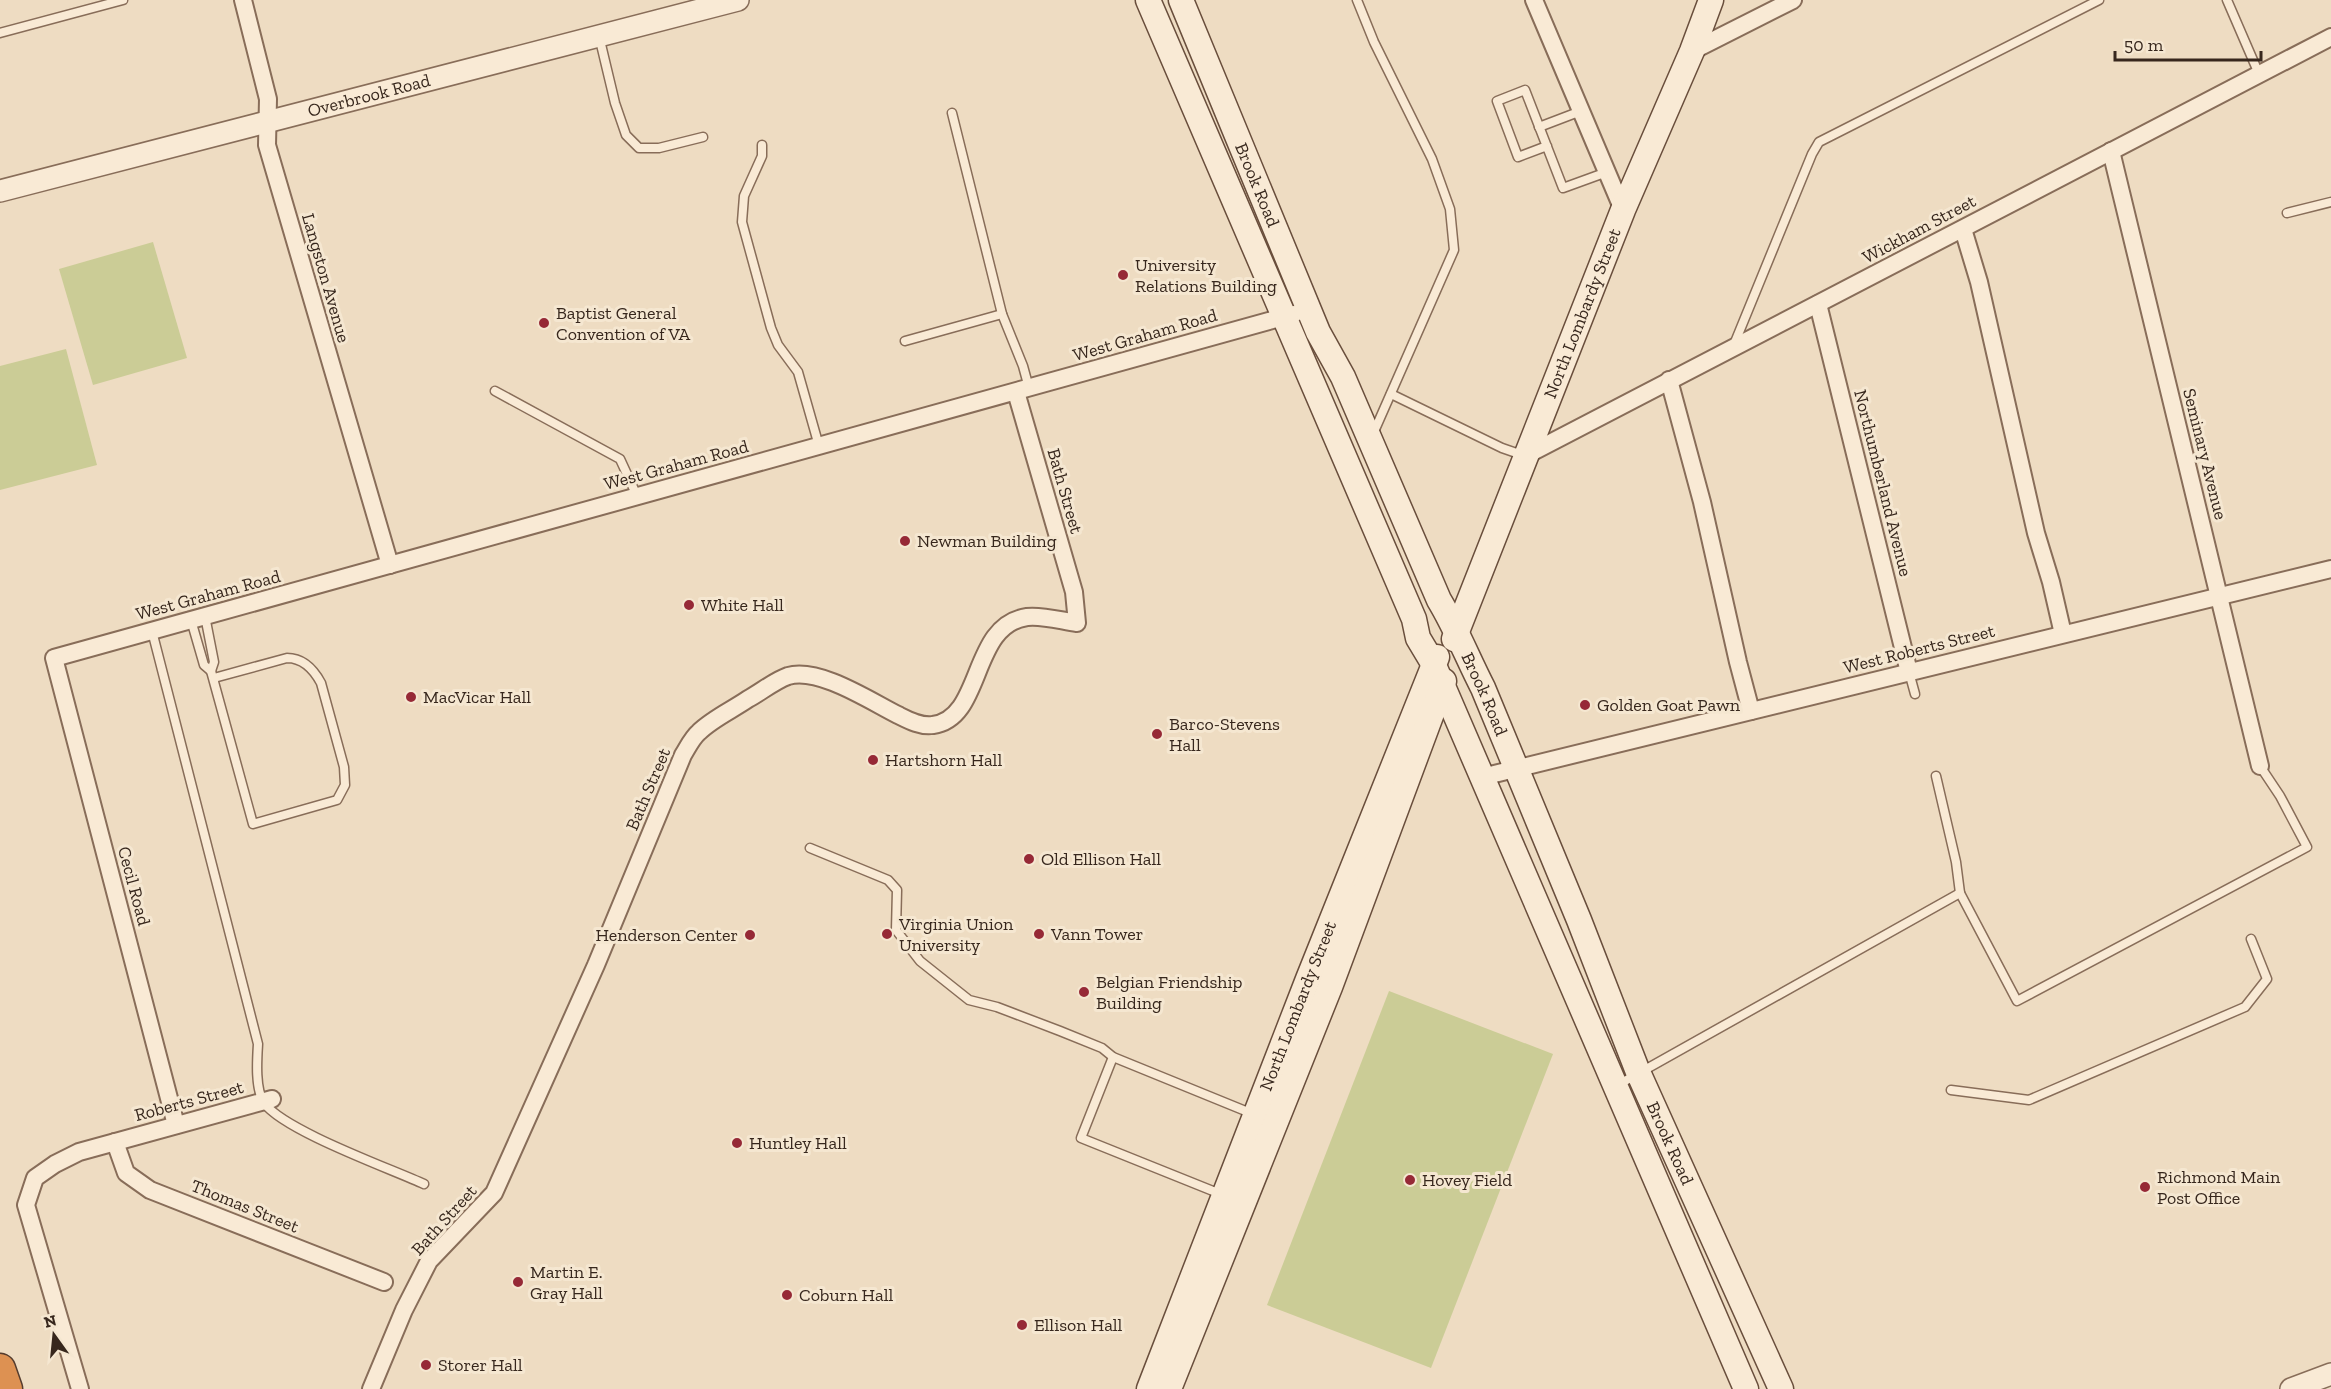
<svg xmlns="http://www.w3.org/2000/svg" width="2331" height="1389" font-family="'Zilla Slab',serif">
  <rect width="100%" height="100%" fill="#eedcc2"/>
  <g fill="#cbcc96">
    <polygon points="153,242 187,358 93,385 59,269"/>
    <polygon points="66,349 97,465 0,490 0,366"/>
    <polygon points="1389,991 1553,1054 1431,1368 1267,1305"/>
  </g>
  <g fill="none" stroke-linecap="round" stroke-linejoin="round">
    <defs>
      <g id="service">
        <polyline points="1357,0 1374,42 1432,159 1450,209 1454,250 1373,434"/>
        <polyline points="2227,0 2259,74"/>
        <polyline points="0,33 123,0"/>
        <polyline points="599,36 615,103 626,135 639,148 659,148 703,137"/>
        <polyline points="952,113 1002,314"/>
        <polyline points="1539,127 1581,111"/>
        <polyline points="762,145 762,156 744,196 742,222 771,328 778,345 798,372 819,446"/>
        <polyline points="1547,146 1518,157 1497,101 1525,90 1563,188 1607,172"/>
        <polyline points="2287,213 2331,202"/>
        <polyline points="905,341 1002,314 1023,366 1029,388"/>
        <polyline points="1733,347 1812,154 1819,142 2099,0"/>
        <polyline points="495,391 620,459 637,496"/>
        <polyline points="1391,394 1502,448 1525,456"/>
        <path d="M205,616L214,662L211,671L253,824L337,800L345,785L344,767L321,683C314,670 303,658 287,658L214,678"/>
        <polyline points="191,620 204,665 211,671"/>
        <path d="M152,631L258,1044C257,1060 255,1089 264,1103C285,1131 389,1168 424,1184"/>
        <polyline points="1909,672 1915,694"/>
        <polyline points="1936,776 1956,862 1960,893"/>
        <polyline points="810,848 888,880 897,890 896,930 920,961 969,1000 997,1007 1060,1031 1102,1048 1113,1057 1253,1114"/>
        <polyline points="1113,1057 1081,1138 1223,1195"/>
        <polyline points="1616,1086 1960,893 2017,1001 2307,847 2280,796 2260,766"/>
        <polyline points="1951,1090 2029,1100 2245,1007 2267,979 2251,939"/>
      </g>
      <g id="minor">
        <polyline points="243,0 268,99 267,145 390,565"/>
        <polyline points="1534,0 1623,210"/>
        <polyline points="1692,51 1793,0"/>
        <polyline points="2111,151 2260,766"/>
        <polyline points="1963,229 1979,282 2036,533 2051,582 2063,634"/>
        <polyline points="1818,304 1909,672"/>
        <polyline points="1669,380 1702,502 1738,662 1751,711"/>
        <polyline points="1525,456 2331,37"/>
        <polyline points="1482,777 2331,569"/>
        <polyline points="176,1125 54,658 1294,314"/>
        <polyline points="115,1142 126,1173 150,1190 384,1282"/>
        <polyline points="80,1389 26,1205 35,1178 55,1164 79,1152 272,1099"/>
        <path d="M371,1389L404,1310L429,1261L494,1193L596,965L683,755C688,747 692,738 699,732C712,719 732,710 748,699C761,692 774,681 788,676C819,667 870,701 898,715C908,720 921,727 933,725C984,718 970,625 1027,617C1042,615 1062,621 1077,623L1074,592L1016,392"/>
      </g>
      <g id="tertiary">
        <path id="s1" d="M0,191L738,0"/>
        <polyline points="2291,1389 2331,1374"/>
      </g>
      <g id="secondary">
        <polyline points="1148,0 1414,619 1418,638 1433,663 1746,1389"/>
        <path id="s2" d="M1181,0L1318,332L1343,377L1439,600C1456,628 1468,659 1483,688L1579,920L1638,1072L1781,1389"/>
        <path id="s3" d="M1454,639L1623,210L1692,51L1711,0"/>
        <path id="s4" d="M1149,1389L1308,979L1437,657"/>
        <polyline points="1169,1389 1330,987 1444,681"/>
      </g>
      <polyline id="motorway" points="0,1369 7,1389"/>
    </defs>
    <use href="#service" stroke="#886d59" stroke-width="11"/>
    <use href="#minor" stroke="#886d59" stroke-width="20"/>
    <use href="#tertiary" stroke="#886d59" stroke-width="24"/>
    <use href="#secondary" stroke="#694e3c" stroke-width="27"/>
    <use href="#motorway" stroke="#553c2e" stroke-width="33"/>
    <use href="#service" stroke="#f9ead5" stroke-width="8"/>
    <use href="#minor" stroke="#f9ead5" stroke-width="16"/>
    <use href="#tertiary" stroke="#f9ead5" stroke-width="21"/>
    <use href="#secondary" stroke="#f9ead5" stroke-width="24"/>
    <use href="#motorway" stroke="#dd9152" stroke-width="30"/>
  </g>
  <g fill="#962936" stroke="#f5e7d1" stroke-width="2">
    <circle cx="1123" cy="275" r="6"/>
    <circle cx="544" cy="323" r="6"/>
    <circle cx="905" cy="541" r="6"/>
    <circle cx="689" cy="605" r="6"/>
    <circle cx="411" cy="697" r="6"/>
    <circle cx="1585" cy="705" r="6"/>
    <circle cx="1157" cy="734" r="6"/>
    <circle cx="873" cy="760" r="6"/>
    <circle cx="1029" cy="859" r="6"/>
    <circle cx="887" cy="934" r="6"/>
    <circle cx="1039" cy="934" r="6"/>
    <circle cx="750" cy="935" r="6"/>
    <circle cx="1084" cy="992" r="6"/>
    <circle cx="737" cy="1143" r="6"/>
    <circle cx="1410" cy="1180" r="6"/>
    <circle cx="2145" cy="1187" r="6"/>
    <circle cx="518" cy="1282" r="6"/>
    <circle cx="787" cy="1295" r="6"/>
    <circle cx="1022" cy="1325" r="6"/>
    <circle cx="426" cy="1365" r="6"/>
  </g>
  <g text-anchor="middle" stroke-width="6" stroke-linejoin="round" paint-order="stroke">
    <g font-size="18" fill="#37271d" stroke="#f5e7d1">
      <text dy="6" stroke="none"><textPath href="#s1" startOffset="381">Overbrook Road</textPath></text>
      <text dy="6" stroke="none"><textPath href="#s2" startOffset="200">Brook Road</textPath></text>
      <text transform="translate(1919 229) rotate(-28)" y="6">Wickham Street</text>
      <text transform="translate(326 278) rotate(74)" y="6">Langston Avenue</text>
      <text dy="6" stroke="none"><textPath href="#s3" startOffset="350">North Lombardy Street</textPath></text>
      <text transform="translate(1145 335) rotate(-16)" y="6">West Graham Road</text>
      <text transform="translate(2205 454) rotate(76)" y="6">Seminary Avenue</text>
      <text transform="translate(676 465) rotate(-15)" y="6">West Graham Road</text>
      <text transform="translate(1883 483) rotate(76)" y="6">Northumberland Avenue</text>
      <text transform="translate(1065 491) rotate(74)" y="6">Bath Street</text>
      <text transform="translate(208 595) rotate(-15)" y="6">West Graham Road</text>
      <text transform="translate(1919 649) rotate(-14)" y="6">West Roberts Street</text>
      <text dy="6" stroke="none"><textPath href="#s2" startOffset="758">Brook Road</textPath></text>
      <text transform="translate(648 789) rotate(-67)" y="6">Bath Street</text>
      <text transform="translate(134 886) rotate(75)" y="6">Cecil Road</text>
      <text dy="6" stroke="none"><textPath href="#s4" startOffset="411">North Lombardy Street</textPath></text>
      <text transform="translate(189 1101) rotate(-15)" y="6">Roberts Street</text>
      <text dy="6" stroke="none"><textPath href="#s2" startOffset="1244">Brook Road</textPath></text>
      <text transform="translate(245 1206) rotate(22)" y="6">Thomas Street</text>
      <text transform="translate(444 1220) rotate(-48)" y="6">Bath Street</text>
    </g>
    <g font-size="18" fill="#37271d" stroke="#f5e7d1" text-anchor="start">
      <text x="1135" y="271">University<tspan x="1135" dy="21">Relations Building</tspan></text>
      <text x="556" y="319">Baptist General<tspan x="556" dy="21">Convention of VA</tspan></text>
      <text x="917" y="547">Newman Building</text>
      <text x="701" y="611">White Hall</text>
      <text x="423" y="703">MacVicar Hall</text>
      <text x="1597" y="711">Golden Goat Pawn</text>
      <text x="1169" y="730">Barco-Stevens<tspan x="1169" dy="21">Hall</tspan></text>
      <text x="885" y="766">Hartshorn Hall</text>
      <text x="1041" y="865">Old Ellison Hall</text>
      <text x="899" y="930">Virginia Union<tspan x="899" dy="21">University</tspan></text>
      <text x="1051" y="940">Vann Tower</text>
      <text x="738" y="941" text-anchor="end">Henderson Center</text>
      <text x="1096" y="988">Belgian Friendship<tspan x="1096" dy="21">Building</tspan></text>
      <text x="749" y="1149">Huntley Hall</text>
      <text x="2157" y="1183">Richmond Main<tspan x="2157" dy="21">Post Office</tspan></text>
      <text x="1422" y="1186">Hovey Field</text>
      <text x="530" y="1278">Martin E.<tspan x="530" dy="21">Gray Hall</tspan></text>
      <text x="799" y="1301">Coburn Hall</text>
      <text x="1034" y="1331">Ellison Hall</text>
      <text x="438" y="1371">Storer Hall</text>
    </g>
  </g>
  <g transform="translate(54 1335) rotate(345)" stroke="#f5e7d1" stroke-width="4.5" paint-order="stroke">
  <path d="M0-4.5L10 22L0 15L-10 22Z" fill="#37271d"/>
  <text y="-9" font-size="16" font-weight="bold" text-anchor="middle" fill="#37271d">N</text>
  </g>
  <path d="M2115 51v9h146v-9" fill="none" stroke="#37271d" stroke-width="3"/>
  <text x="2124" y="51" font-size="18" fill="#37271d" stroke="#f5e7d1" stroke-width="4.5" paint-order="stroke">50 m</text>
</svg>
